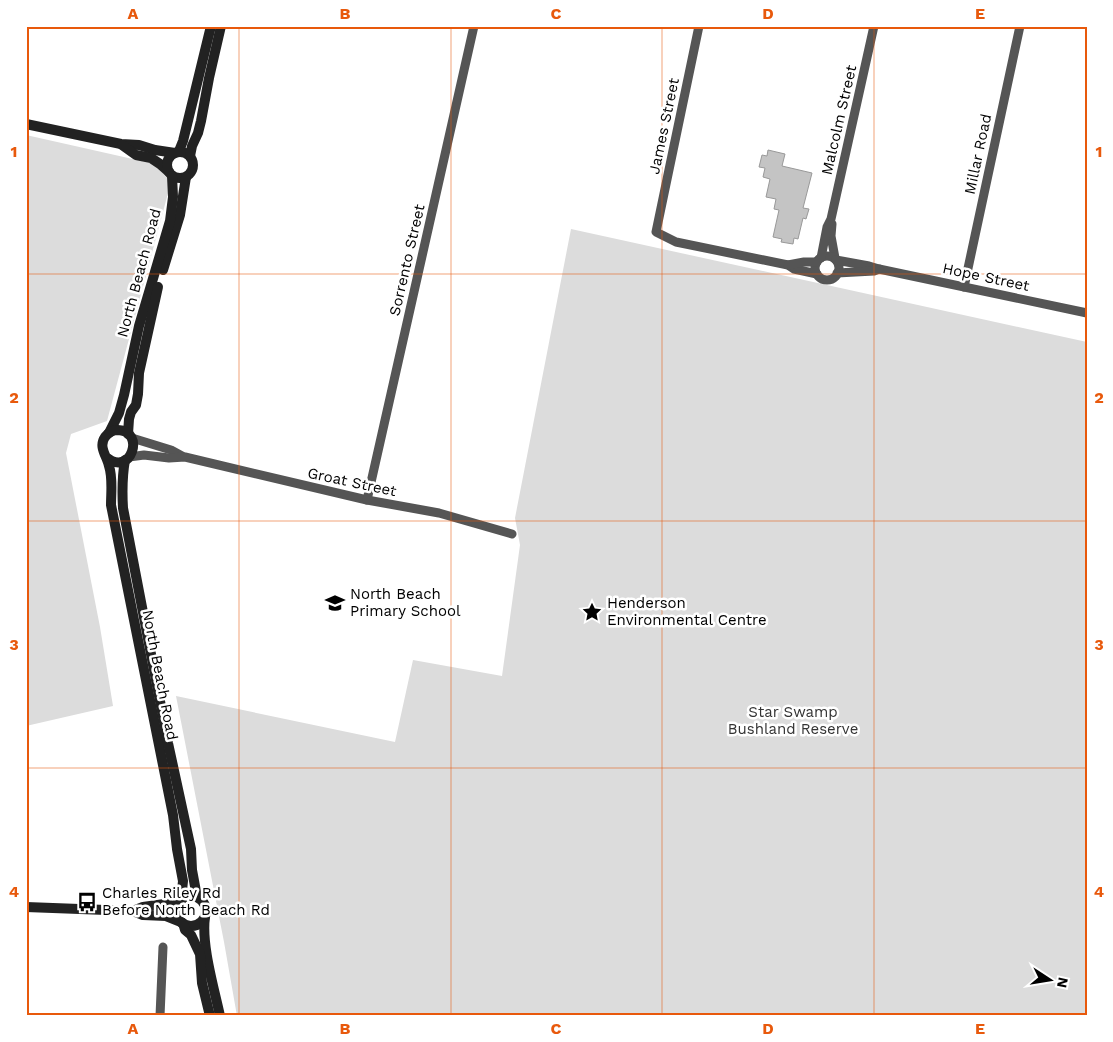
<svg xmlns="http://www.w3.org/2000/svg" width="1113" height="1042" font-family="'Work Sans',sans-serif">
  <rect width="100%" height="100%" fill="#fff"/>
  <g fill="#dcdcdc">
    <polygon points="26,135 155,164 171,182 107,421 71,434 66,453 100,627 113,706 26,726"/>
    <polygon points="571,229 1087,342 1087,1016 237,1016 224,942 176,696 395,742 413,660 502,676 520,545 515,518"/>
  </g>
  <polygon fill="#c4c4c4" stroke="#999" points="768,150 785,154 782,166 812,173 803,208 809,209 806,219 803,218 798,239 794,238 793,244 781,242 782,239 773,237 779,210 774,209 776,199 766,197 770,179 763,177 765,168 759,167 762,155 767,156"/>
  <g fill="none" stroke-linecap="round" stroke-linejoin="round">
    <g stroke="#555" stroke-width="9">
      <polyline points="699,26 656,232 676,242 788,265 794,269 817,274"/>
      <polyline points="832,224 831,236 835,258"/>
      <circle cx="827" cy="268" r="12"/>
      <polyline points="821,258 827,227 831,219 874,26"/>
      <polyline points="836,260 869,266 879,269 1087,313"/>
      <polyline points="788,265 804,262 817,262"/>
      <polyline points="837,273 874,271 879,269"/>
      <polyline points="964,287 1020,26"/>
      <polyline points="132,438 171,450 182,456"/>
      <polyline points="129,457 144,455 169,458 185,457 367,500 439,513 512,534"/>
      <polyline points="367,500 474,26"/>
      <polyline points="160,1016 163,947"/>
    </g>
    <g stroke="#222" stroke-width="10">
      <polyline points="26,124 121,144 139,145 155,150 175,153"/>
      <polyline points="122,145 136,155 151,158 160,164 169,172"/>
      <polyline points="179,151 183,141 211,26"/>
      <circle cx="180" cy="165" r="13"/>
      <polyline points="190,156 192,146 198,133 201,121 209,78 221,26"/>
      <polyline points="163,270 180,215 186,177"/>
      <polyline points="109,433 119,413 124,395 139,326 170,221 173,197 172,176"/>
      <polyline points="128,434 129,419 131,412 136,405 138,394 139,373 158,287"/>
      <path d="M106,457C131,478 146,431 118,430C113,430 108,433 105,437C98,447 107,456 109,466C113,478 111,492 111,505L173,815L177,849L183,881L181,900"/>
      <path d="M125,460C122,477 122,491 123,508L168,743L191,849L192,870L197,897"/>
      <circle cx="191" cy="911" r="15"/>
      <polyline points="26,907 133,911 143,907 179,902"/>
      <polyline points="133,911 143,915 166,916 181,922"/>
      <path d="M205,917C201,944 214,988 220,1016"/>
      <polyline points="183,923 185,930 191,935 200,954 202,983 210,1016"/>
    </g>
  </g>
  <path fill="none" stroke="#e8590c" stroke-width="1" stroke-opacity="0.55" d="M239,26V1016M451,26V1016M662,26V1016M874,26V1016M26,274H1087M26,521H1087M26,768H1087"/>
  <defs>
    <symbol id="school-bare" viewBox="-9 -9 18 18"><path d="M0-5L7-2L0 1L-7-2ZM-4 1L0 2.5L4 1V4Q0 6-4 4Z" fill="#000" stroke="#fff" stroke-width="2.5" paint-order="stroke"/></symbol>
    <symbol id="sight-bare" viewBox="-9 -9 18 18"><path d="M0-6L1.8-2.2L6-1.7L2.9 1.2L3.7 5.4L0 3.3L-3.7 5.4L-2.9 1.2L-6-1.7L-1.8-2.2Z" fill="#000" stroke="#fff" stroke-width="2.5" paint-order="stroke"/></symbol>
    <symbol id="bus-bare" viewBox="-9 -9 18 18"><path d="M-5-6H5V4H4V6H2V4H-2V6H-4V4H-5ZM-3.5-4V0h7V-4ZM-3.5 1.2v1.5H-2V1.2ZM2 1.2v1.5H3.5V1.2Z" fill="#000" stroke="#fff" stroke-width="2.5" paint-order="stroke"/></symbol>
  </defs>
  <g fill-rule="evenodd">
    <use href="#school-bare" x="321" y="589" width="28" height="28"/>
    <use href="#sight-bare" x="578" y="598" width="28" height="28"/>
    <use href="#bus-bare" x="73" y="888" width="28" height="28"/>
  </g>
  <g text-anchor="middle" stroke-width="5" stroke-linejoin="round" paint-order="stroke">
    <g font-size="15" fill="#000" stroke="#fff">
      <text transform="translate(839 120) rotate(-77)" y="5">Malcolm Street</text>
      <text transform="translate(664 126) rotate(-78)" y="5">James Street</text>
      <text transform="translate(978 154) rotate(-78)" y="5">Millar Road</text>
      <text transform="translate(407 260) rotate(-77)" y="5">Sorrento Street</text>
      <text transform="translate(139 273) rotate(-75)" y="5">North Beach Road</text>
      <text transform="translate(986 277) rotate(12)" y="5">Hope Street</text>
      <text transform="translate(352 482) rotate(12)" y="5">Groat Street</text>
      <text transform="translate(160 675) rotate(79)" y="5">North Beach Road</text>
    </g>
    <g font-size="15" fill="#000" stroke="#fff" text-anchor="start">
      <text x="350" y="599">North Beach<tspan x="350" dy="17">Primary School</tspan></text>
      <text x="607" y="608">Henderson<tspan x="607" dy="17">Environmental Centre</tspan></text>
      <text x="102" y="898">Charles Riley Rd<tspan x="102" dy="17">Before North Beach Rd</tspan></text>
    </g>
    <g font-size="15" fill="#333" stroke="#fff">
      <text x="793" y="717">Star Swamp<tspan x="793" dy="17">Bushland Reserve</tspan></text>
    </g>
  </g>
  <rect width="1113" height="1042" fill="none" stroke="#ffffff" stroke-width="55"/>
  <g transform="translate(1050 980) rotate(102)" stroke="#ffffff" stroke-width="4" paint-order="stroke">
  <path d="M0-4L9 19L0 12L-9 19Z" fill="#000000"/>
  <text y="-8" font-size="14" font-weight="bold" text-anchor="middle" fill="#000000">N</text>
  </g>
  <rect x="28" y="28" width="1058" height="986" fill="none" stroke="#e8590c" stroke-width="2"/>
  <g font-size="16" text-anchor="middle" font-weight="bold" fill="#e8590c">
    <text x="133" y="19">A</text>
    <text x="345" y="19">B</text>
    <text x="556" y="19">C</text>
    <text x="768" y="19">D</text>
    <text x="980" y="19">E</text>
    <text x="14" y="157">1</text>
    <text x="1099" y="157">1</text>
    <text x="14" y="403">2</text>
    <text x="1099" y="403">2</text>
    <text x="14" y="650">3</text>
    <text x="1099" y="650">3</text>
    <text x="14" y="897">4</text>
    <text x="1099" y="897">4</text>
    <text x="133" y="1034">A</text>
    <text x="345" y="1034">B</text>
    <text x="556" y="1034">C</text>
    <text x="768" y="1034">D</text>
    <text x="980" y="1034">E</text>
  </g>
</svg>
